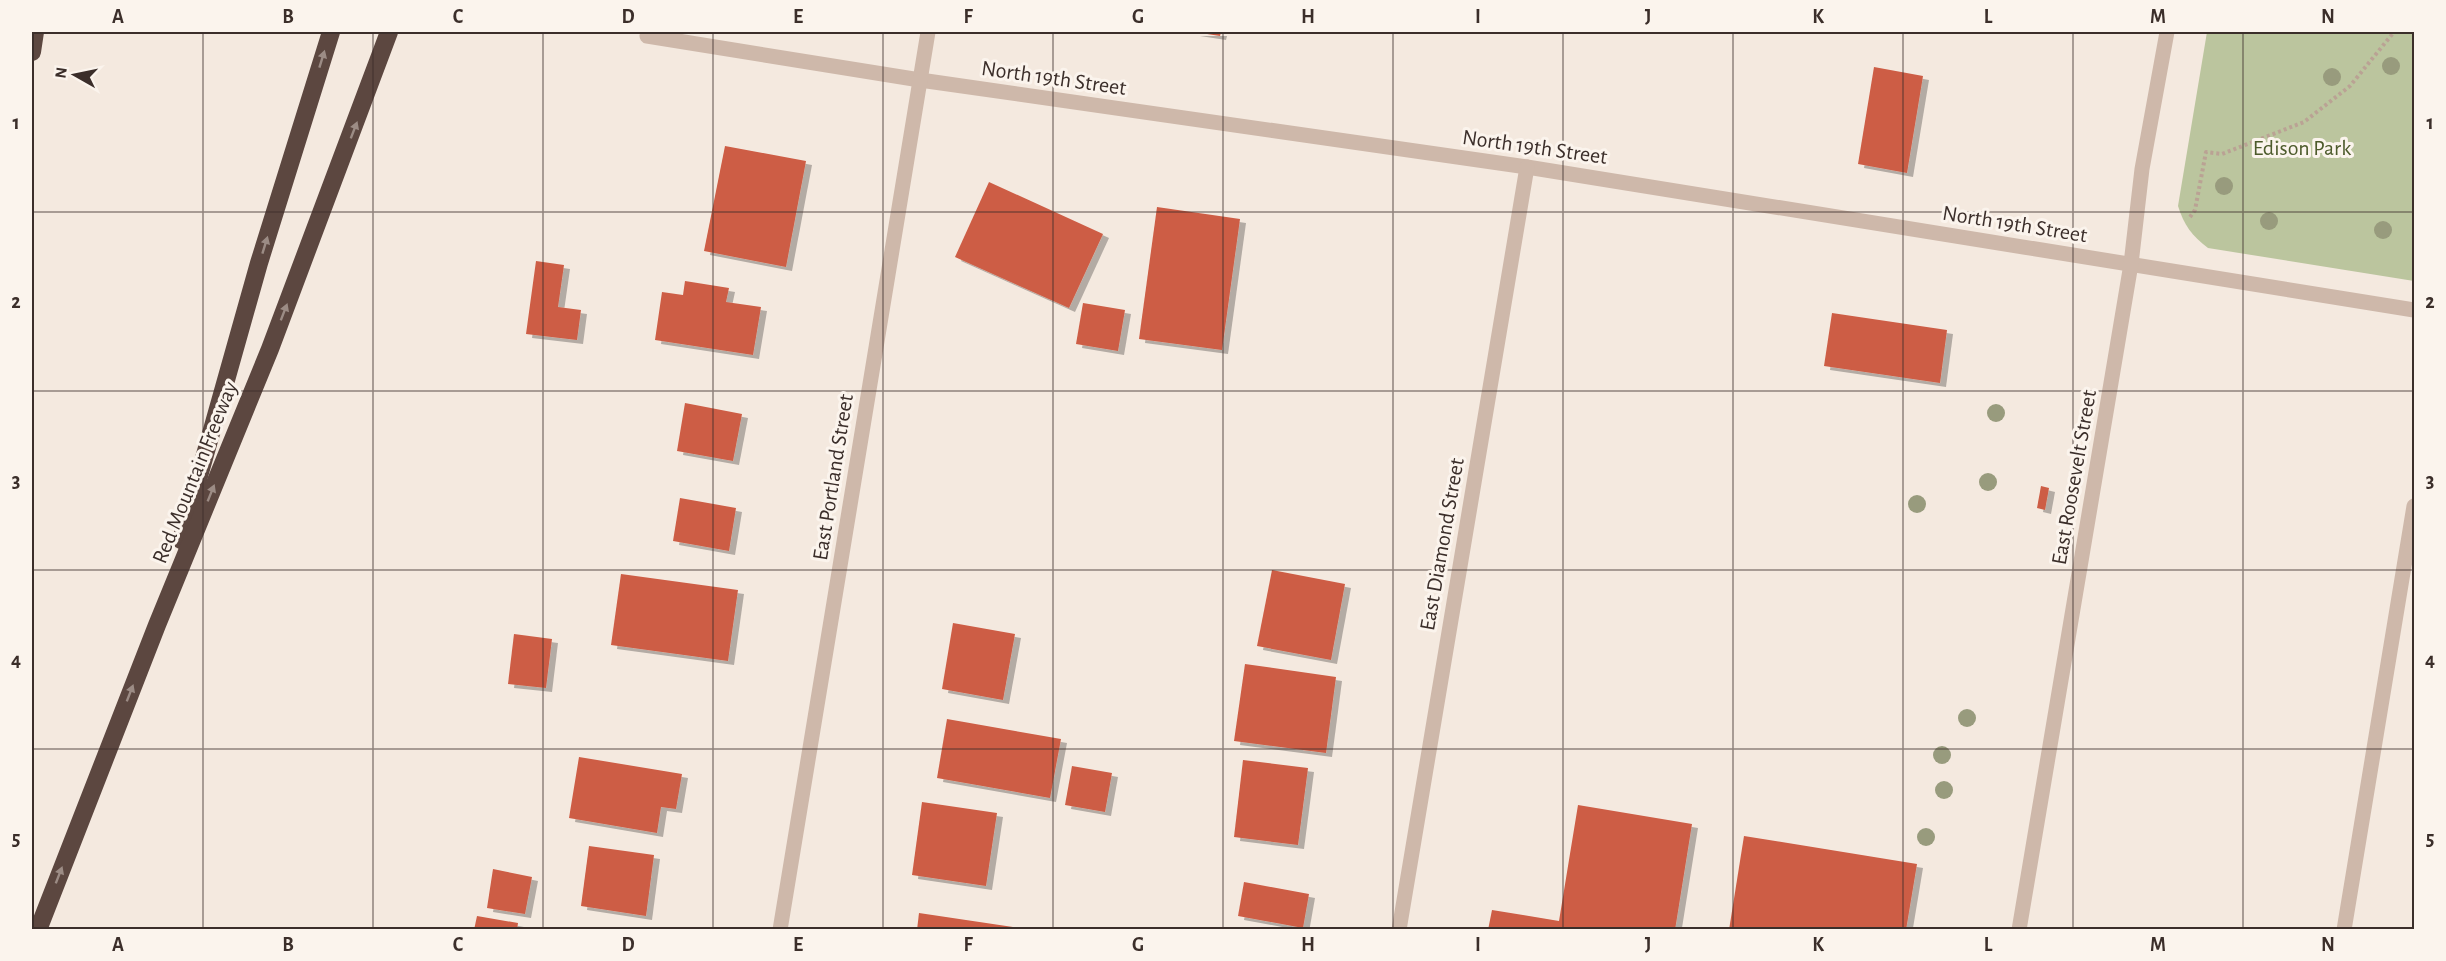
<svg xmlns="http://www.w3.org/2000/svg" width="2446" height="961" font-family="'Alegreya Sans',sans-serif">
  <defs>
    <filter id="shadow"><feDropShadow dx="6" dy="4" stdDeviation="0" flood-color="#0004"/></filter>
  </defs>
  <rect width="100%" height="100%" fill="#f4e9df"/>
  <path fill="#bbc59e" d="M2207,32H2414V281L2208,248C2192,236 2184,225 2178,206Z"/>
  <g fill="#cd5d45" filter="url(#shadow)">
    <polygon points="1194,32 1221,32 1220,36"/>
    <polygon points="1874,67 1923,76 1907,173 1858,164"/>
    <polygon points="725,146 806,161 786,267 704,251"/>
    <polygon points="989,182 1103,234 1069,308 955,257"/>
    <polygon points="1157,207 1240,219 1222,350 1139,339"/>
    <polygon points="536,261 564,265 558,307 581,310 577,340 526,334"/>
    <polygon points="685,281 729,288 726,302 761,307 753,355 655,340 662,292 683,295"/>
    <polygon points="1083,303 1125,310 1118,351 1076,344"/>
    <polygon points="1832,313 1947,330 1940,383 1824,366"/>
    <polygon points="685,403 742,414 733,461 677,451"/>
    <polygon points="2041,486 2049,488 2045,510 2037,508"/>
    <polygon points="680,498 736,508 729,551 673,541"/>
    <polygon points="1272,570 1345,584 1331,660 1257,646"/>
    <polygon points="621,574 738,590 728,661 611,645"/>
    <polygon points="953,623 1015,634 1003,700 942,689"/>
    <polygon points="514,634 552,639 546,688 508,684"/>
    <polygon points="1245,664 1336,677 1326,753 1234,741"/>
    <polygon points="947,719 1061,739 1050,798 937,778"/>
    <polygon points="579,757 682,774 676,809 661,807 657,833 569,818"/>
    <polygon points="1243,760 1308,768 1298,845 1234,837"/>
    <polygon points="1072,766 1112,773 1105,812 1065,805"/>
    <polygon points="922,802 997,813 986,886 912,875"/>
    <polygon points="1578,805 1692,824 1675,930 1488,930 1492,910 1559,921"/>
    <polygon points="1744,836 1917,864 1906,930 1729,930"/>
    <polygon points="589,846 654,855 646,916 581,906"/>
    <polygon points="493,869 532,877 525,914 487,908"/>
    <polygon points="1244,882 1309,894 1303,928 1238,916"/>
    <polygon points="919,913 1020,928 1019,930 917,930"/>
    <polygon points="477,916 518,923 517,930 474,930"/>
  </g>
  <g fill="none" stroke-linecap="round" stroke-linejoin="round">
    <polyline stroke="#baa294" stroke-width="4" stroke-dasharray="3 3" stroke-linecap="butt" points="2190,217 2195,210 2206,152 2222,154 2304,122 2350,86 2394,32"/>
    <polyline stroke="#ceb8aa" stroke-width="15" points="2344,930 2414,506"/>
    <g stroke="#ceb8aa" stroke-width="15">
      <polyline points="647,36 920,80 1527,167 2414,310"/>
      <polyline points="780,930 928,32"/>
      <polyline points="1399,930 1527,167"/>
    </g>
    <polyline stroke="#ceb8aa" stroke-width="15" points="2019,930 2131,264 2142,169 2167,32"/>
    <g stroke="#5c4740" stroke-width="18">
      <polyline points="32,52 35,32"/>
      <polyline points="181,540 259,263 331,32"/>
      <polyline points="38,930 157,625 270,349 389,32"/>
    </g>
  </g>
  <g fill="#989b7d">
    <circle cx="2391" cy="66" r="9"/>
    <circle cx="2332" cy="77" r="9"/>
    <circle cx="2224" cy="186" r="9"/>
    <circle cx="2269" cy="221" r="9"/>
    <circle cx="2383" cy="230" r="9"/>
    <circle cx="1996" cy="413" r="9"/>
    <circle cx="1988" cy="482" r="9"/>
    <circle cx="1917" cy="504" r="9"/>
    <circle cx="1967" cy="718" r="9"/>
    <circle cx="1942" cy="755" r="9"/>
    <circle cx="1944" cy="790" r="9"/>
    <circle cx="1926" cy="837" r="9"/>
  </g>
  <defs><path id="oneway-solid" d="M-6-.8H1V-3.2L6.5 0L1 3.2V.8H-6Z" transform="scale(1.5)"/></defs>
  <g fill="#9c8c85">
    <use href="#oneway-solid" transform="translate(322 59) rotate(-73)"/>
    <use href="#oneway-solid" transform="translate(354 130) rotate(-69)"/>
    <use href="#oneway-solid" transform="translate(265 245) rotate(-73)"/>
    <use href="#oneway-solid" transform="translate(284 312) rotate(-69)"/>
    <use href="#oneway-solid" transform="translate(211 493) rotate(-68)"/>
    <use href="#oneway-solid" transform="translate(130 693) rotate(-69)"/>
    <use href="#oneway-solid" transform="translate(59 875) rotate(-69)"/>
  </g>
  <path fill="none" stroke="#3b2e2a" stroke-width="1.5" stroke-opacity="0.55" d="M203,32V930M373,32V930M543,32V930M713,32V930M883,32V930M1053,32V930M1223,32V930M1393,32V930M1563,32V930M1733,32V930M1903,32V930M2073,32V930M2243,32V930M32,212H2414M32,391H2414M32,570H2414M32,749H2414"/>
  <g text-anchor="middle" stroke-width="6" stroke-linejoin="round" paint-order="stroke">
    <g font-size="22" fill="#3b2e2a" stroke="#fbf4ed">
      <text transform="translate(1054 77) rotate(8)" y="8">North 19th Street</text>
      <text transform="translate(1535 146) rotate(8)" y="8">North 19th Street</text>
      <text transform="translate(2015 223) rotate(9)" y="8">North 19th Street</text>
      <text transform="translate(194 472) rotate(-68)" y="8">Red Mountain Freeway</text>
      <text transform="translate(832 477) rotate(-81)" y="8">East Portland Street</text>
      <text transform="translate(2073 477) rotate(-80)" y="8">East Roosevelt Street</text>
      <text transform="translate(1441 544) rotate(-80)" y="8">East Diamond Street</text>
    </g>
    <g font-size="22" fill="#4d5b2c" stroke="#fbf4ed">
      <text x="2302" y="155">Edison Park</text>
    </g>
  </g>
  <rect width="2446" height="961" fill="none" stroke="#fbf4ed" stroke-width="66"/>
  <g transform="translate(75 75) rotate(279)" stroke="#fbf4ed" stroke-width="4.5" paint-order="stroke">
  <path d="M0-4.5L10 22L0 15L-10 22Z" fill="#3b2e2a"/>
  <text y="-9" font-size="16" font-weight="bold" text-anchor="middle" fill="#3b2e2a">N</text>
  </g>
  <rect x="33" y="33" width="2380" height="895" fill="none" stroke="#3b2e2a" stroke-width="2"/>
  <g font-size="20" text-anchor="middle" font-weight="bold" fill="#3b2e2a">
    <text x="118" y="23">A</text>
    <text x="288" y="23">B</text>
    <text x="458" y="23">C</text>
    <text x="628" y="23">D</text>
    <text x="798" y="23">E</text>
    <text x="968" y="23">F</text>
    <text x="1138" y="23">G</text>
    <text x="1308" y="23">H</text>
    <text x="1478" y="23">I</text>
    <text x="1648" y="23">J</text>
    <text x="1818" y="23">K</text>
    <text x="1988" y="23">L</text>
    <text x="2158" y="23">M</text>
    <text x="2328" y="23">N</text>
    <text x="16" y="129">1</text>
    <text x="2430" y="129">1</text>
    <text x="16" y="308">2</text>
    <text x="2430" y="308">2</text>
    <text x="16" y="487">3</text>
    <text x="2430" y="487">3</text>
    <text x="16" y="666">4</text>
    <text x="2430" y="666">4</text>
    <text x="16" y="845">5</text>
    <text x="2430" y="845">5</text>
    <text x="118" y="951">A</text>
    <text x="288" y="951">B</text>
    <text x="458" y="951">C</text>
    <text x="628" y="951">D</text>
    <text x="798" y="951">E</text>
    <text x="968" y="951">F</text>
    <text x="1138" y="951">G</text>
    <text x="1308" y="951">H</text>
    <text x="1478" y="951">I</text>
    <text x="1648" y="951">J</text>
    <text x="1818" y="951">K</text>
    <text x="1988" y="951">L</text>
    <text x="2158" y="951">M</text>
    <text x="2328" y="951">N</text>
  </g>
</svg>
